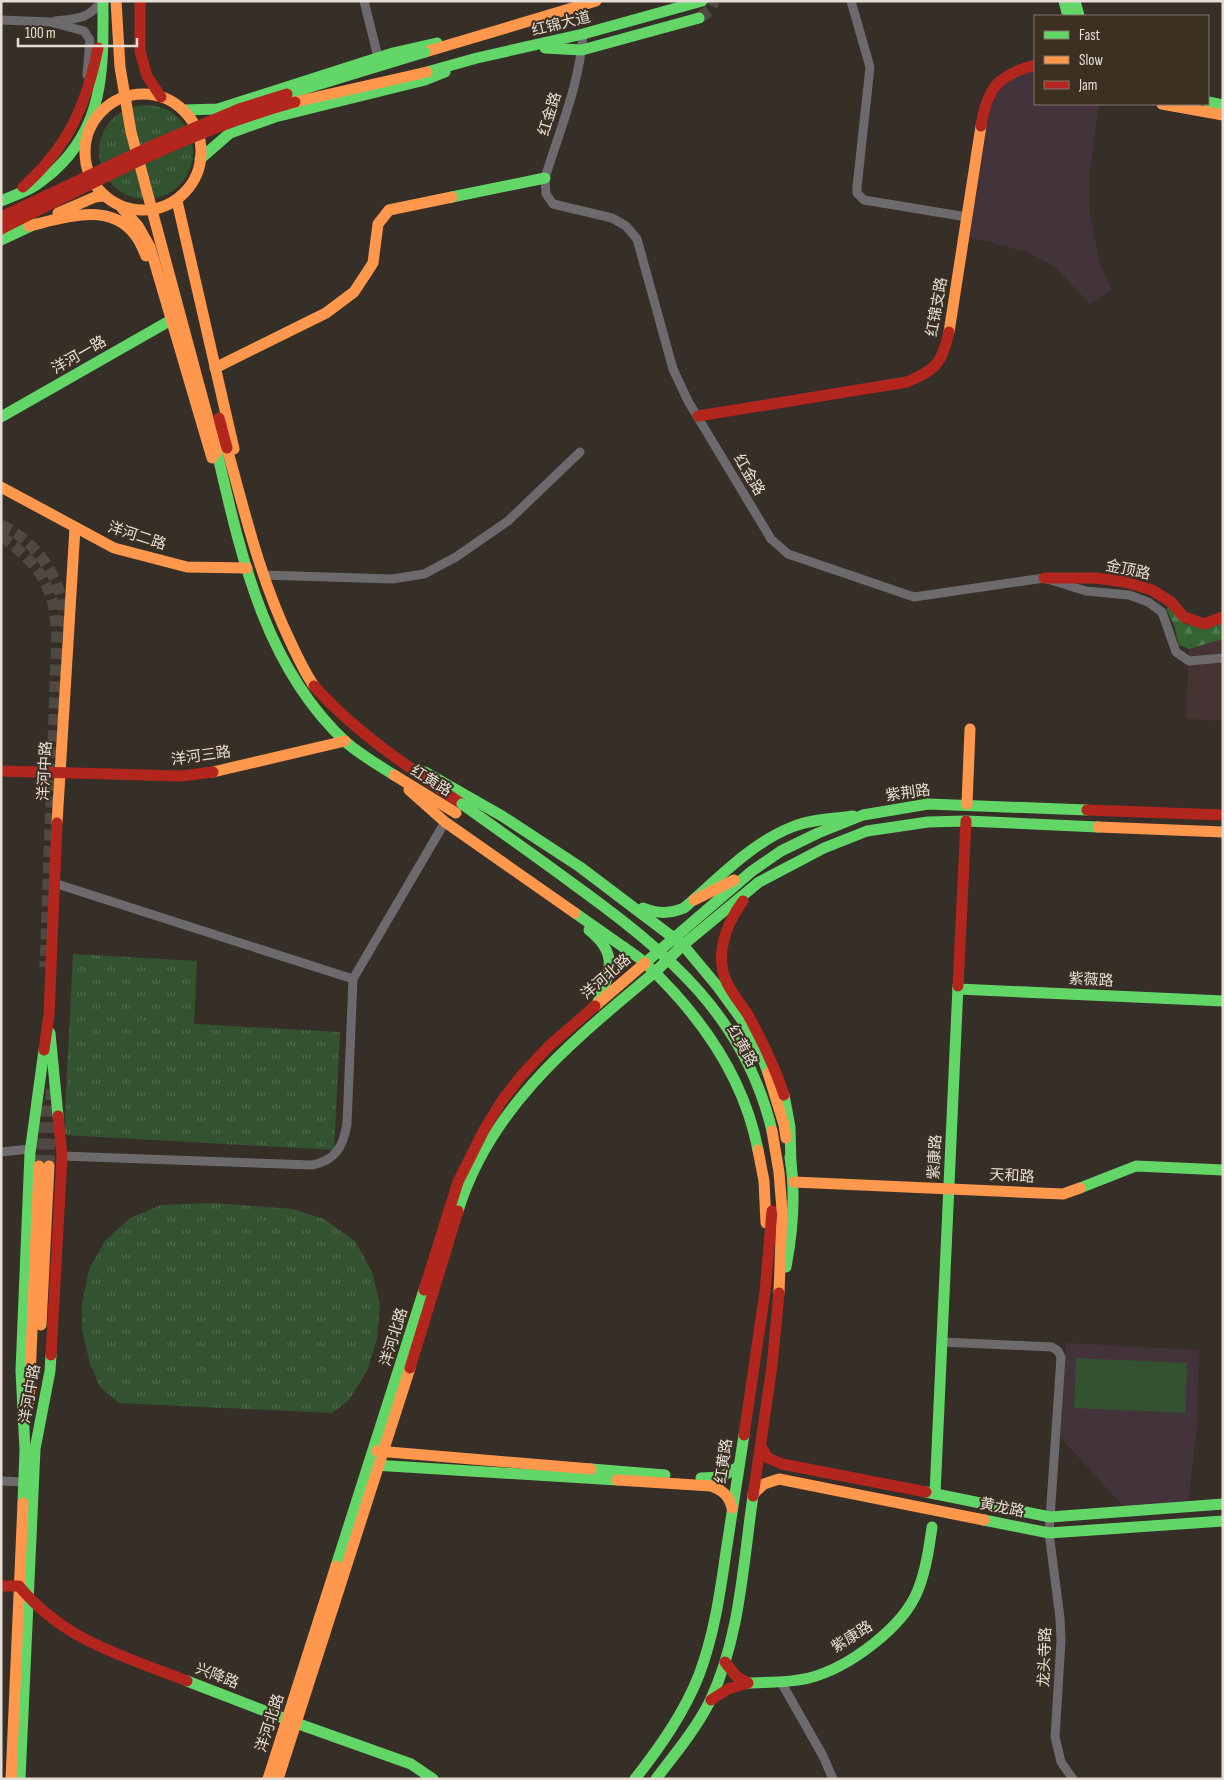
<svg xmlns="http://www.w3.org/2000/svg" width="1224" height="1780" font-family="'Sofia Sans Condensed','Noto Sans SC',sans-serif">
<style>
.education{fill:#43333b}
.medical{fill:#463333}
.grass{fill:url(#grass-tufts)}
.forest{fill:url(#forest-firs)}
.pitch{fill:#335230}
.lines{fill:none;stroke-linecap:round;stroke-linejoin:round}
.secondary-tunnel{stroke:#504942;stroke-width:11;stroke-dasharray:11 5.5;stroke-linecap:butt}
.primary-tunnel{stroke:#504942;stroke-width:12;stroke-dasharray:12 6;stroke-linecap:butt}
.street{stroke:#6c6a6c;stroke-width:9}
.fast{stroke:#63d668;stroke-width:11}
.slow{stroke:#ff974d;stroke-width:11}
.jam{stroke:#b3261e;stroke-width:11}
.fast-bridge{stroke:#63d668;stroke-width:11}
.slow-bridge{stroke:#ff974d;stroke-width:11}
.jam-bridge{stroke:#b3261e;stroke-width:11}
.labels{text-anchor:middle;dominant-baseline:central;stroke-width:4;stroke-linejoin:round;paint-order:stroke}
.street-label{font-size:15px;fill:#e6ded5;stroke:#3c3022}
</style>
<defs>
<pattern id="grass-tufts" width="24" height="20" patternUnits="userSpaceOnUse" patternTransform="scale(1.25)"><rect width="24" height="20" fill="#335230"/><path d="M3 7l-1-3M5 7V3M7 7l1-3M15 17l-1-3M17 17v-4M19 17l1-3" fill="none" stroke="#516a4d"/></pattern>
<pattern id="forest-firs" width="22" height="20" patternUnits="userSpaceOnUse" patternTransform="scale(1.25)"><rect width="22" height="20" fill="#356332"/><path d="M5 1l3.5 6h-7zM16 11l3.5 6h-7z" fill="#52794f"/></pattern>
</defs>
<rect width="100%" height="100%" fill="#362f28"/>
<g class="education">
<path d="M 1035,70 L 1035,104 L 1099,104 L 1089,176 L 1090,215 L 1100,265 L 1112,290 L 1090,304 L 1055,267 L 1027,252 L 969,237 L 989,115 L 994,98 L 1002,83 L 1016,74 Z"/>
<path d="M 1066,1343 L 1199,1350 L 1197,1425 L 1188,1503 L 1124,1507 L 1060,1437 Z"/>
</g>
<path class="medical" d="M 1223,639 L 1223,721 L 1186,719 L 1189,649 Z"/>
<g class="grass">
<circle cx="146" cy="152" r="47"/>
<path d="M 73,954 L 197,961 L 194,1024 L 340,1032 L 334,1150 L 64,1135 Z"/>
<path d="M 212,1203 L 293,1209 L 324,1219 L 355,1241 L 372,1272 L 380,1304 L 377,1339 L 367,1371 L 349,1400 L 332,1413 L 119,1403 L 100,1387 L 90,1364 L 82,1330 L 82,1305 L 89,1269 L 105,1241 L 130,1218 L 161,1205 Z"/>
</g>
<path class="forest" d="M 1170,606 L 1185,624 L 1206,628 L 1223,622 L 1223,639 L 1189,649 L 1179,645 L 1174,625 L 1166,609 Z"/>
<path class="pitch" d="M 1076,1358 L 1187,1363 L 1185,1413 L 1074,1408 Z"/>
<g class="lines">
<g class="secondary-tunnel">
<path d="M 1,525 C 30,538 53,566 61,597 C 64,607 64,617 66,627"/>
<path d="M 1,536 C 25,554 43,570 52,600 C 55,609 55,621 57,631 L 45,967"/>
<path d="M 39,1166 L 41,1103"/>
<path d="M 49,1166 L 51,1088"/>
</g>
<path class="primary-tunnel" d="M 699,18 L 709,11 L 714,1"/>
<g class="street">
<path d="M 364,1 L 378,57"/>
<path d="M 851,1 L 870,67 L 857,187 L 857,193 L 864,200 L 967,217"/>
<path d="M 1,20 L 50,22 L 84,31 L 90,40 L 87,75"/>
<path d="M 55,21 C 73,19 92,19 100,1"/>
<path d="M 583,34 C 580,83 559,132 545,178 L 546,194 L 553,204 L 612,218 L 626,226 L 637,239 L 673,369 L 688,401 L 771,539 L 788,554 L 914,597 L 1044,578 L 1086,591 L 1129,595 L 1148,602 L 1162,612 L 1176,652 L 1189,661 L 1223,658"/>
<path d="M 263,575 L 392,579 L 424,574 L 456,557 L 508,521 L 580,452"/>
<path d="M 54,883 L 353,979"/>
<path d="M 1,1152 L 30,1149"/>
<path d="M 62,1156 L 312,1165 C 336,1160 343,1147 347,1124 L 353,979 L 445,822"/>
<path d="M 942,1342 L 1052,1347 L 1058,1351 L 1061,1357 L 1049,1533 L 1060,1618 L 1061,1641 L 1055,1737 L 1061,1762 L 1073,1779"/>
<path d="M 1,1481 L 24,1482"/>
<path d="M 781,1682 L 823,1756 L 833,1779"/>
</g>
<g class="fast">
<path d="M 1064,1 L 1068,16"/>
<path d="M 1075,1 L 1079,16"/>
<path d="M 545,48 L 582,50 L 699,18"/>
<path d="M 427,72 L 477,58 L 583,34 L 702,1"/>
<path d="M 1208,102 L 1223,105"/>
<path d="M 184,110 L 218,109 L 393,53 L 437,43"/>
<path d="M 200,159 L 230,133 L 275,117 L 425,80 L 445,72"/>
<path d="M 452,197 L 545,178"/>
<path d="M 1,201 C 13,196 25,192 36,185 C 42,181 48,176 54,171 C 106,124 103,65 103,1"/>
<path d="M 1,240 L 35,224"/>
<path d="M 1,417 L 171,320"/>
<path d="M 217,452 C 241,556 265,668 347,743 C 361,755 378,765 394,775"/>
<path d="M 425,772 L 502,816 L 580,867 L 683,945 L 718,987 L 742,1020 L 763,1059 L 768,1073"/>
<path d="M 643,908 C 658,914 669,914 684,908 C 717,880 751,843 792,827 C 811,819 833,819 853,816"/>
<path d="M 575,913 C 591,924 606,935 622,946 C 630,952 639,957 646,964 C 699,1014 744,1077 758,1150"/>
<path d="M 589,930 C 619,954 610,971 598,1002"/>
<path d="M 645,963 L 752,871 L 781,851 L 818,833 L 863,815 L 928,804 L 1087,810"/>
<path d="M 655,972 L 683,945 L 759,882 L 824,848 L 867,831 L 928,822 L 966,821 L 1098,827"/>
<path d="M 958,989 L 1223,1001"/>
<path d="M 50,1033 L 58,1116"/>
<path d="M 784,1095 L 790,1127 L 791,1165"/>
<path d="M 1080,1188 L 1136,1166 L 1223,1170"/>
<path d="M 458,1211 C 490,1106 574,1040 655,972"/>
<path d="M 786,1267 C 793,1230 796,1194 790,1157"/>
<path d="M 374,1465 L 617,1480"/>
<path d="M 591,1469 L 665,1475"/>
<path d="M 701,1478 L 721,1477 L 738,1467"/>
<path d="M 926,1492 L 1050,1517 L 1223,1504"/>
<path d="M 935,1494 L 958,986"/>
<path d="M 23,1503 L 25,1450 L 21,1371 L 30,1153 L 44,1050"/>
<path d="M 984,1520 L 1049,1533 L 1223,1521"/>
<path d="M 336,1566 L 424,1290"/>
<path d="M 187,1681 L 296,1723 L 411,1764 L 433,1779"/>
<path d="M 748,1683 C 768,1682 789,1683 809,1678 C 848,1668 903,1628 918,1590 C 926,1570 929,1548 932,1527"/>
<path d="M 20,1779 L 35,1449 L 50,1371 L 51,1355"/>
<path d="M 635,1779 C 660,1747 684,1713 699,1675 C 714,1635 720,1594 726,1552 C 732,1513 738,1474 744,1435"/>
<path d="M 656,1779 C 675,1754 696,1729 710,1701 C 740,1638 743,1564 753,1496"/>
</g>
<g class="slow">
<path d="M 425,52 L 596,1"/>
<circle cx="143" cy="152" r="58"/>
<path d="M 1162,104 L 1223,115"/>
<path d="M 177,201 L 234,449"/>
<path d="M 122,208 L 138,226 L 150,247 L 212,458"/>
<path d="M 58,213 L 95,197 L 103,196"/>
<path d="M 29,226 C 63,218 110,201 135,235 C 140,241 143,249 146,256"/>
<path d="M 949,332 L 981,126"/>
<path d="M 215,368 L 326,313 L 354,292 L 373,263 L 378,224 L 389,210 L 452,197"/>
<path d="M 227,448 C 245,514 261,581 291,643 C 298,658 305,673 314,686"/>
<path d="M 1,487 L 114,548 L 187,567 L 247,568"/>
<path d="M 213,772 L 345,741"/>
<path d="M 394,775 L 456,813"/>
<path d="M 409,790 L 445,822 L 575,913"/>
<path d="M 967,804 L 970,729"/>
<path d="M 57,823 L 75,528"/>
<path d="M 1098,827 L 1223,832"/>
<path d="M 694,900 L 734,880"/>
<path d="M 595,1006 L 645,963"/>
<path d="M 768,1073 L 784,1125 L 786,1138"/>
<path d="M 758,1150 L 764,1181 L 766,1223"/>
<path d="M 794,1182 L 1063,1194 L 1080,1188"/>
<path d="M 779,1293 L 782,1210"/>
<path d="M 41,1325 L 49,1166"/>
<path d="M 29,1401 L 39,1166"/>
<path d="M 377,1451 L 591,1469"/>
<path d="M 617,1480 L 711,1486 C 723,1490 729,1496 732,1508"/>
<path d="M 753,1494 L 764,1484 L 779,1479 L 984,1520"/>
<path d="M 11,1779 L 23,1503"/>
<path d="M 268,1779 L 336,1566"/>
<path d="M 278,1779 L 410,1368"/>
</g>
<g class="jam">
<path d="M 140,1 L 140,51 L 147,76 L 161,97"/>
<path d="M 981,126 C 987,88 998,75 1035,65"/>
<path d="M 23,187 C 68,147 86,106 98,48"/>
<path d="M 698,416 L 907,382 C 936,370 942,363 949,332"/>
<path d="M 1044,578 L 1096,578 L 1125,582 L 1152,590 L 1171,602 L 1184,617 L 1204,624 L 1223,617"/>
<path d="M 314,686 C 357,734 410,768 462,804"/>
<path d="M 1,771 L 181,776 L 213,772"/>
<path d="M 1087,810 L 1223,815"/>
<path d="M 743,901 C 726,924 714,955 727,983 C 733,995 741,1004 748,1015 C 762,1041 775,1067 784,1095"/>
<path d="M 958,986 L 966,821"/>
<path d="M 44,1050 L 49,1015 L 57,823"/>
<path d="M 424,1290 L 458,1182 L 484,1130 L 501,1102 L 521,1076 L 548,1047 L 595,1006"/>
<path d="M 51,1355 L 62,1156 L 58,1116"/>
<path d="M 410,1368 L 458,1211"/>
<path d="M 744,1435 L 765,1292 L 772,1211"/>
<path d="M 761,1447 L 768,1458 L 782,1464 L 926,1492"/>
<path d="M 753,1496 L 772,1366 L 779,1293"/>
<path d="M 1,1586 L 19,1586 C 64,1641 124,1656 187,1681"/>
<path d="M 711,1700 L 728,1689 L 748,1683 L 736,1676 L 725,1662"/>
</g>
<g class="fast-bridge">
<path d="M 287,94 L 425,52"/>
<path d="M 462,804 C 500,831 538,858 576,886 C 667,952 745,1016 772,1131"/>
</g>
<g class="slow-bridge">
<path d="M 116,1 L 120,67 L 131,132 L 217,452"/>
<path d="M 295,102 L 427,72"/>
<path d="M 772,1131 L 779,1172 L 782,1210"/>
</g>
<g class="jam-bridge">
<path d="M 1,217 L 158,143 L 239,109 L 287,94"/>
<path d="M 1,229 C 97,181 191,130 295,102"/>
<path d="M 219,418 L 227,448"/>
</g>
</g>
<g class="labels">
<g class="street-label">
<text transform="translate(561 24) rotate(-14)">红锦大道</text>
<text transform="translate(550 114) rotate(-73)">红金路</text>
<text transform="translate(937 307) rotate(-80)">红锦支路</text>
<text transform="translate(79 355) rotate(-30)">洋河一路</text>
<text transform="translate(749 475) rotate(59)">红金路</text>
<text transform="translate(137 536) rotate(18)">洋河二路</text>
<text transform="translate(1128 570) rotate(12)">金顶路</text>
<text transform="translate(201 756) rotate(-8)">洋河三路</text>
<text transform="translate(45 771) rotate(-87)">洋河中路</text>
<text transform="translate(431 781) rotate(31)">红黄路</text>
<text transform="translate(908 793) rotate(-8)">紫荆路</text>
<text transform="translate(606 977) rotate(-41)">洋河北路</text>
<text transform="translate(1091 980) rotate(3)">紫薇路</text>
<text transform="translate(742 1046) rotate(60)">红黄路</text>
<text transform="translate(935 1157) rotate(-87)">紫康路</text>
<text transform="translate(1012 1176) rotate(3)">天和路</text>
<text transform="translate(394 1337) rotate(-73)">洋河北路</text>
<text transform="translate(30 1394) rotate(-80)">洋河中路</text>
<text transform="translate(724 1461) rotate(-82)">红黄路</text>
<text transform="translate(1002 1508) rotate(11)">黄龙路</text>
<text transform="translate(852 1637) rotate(-32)">紫康路</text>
<text transform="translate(1045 1657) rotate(-88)">龙头寺路</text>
<text transform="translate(217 1676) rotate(21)">兴降路</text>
<text transform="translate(270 1723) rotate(-72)">洋河北路</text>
</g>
</g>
<rect width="1224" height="1780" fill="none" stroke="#e6ded5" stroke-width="5"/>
<rect x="1034" y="15" width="175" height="90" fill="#3c3022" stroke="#80766a"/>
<rect x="1044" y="31" width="25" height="8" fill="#63d668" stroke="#80766a"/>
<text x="1079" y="40" font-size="15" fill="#e6ded5">Fast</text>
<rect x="1044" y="56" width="25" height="8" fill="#ff974d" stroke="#80766a"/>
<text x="1079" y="65" font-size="15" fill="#e6ded5">Slow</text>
<rect x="1044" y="81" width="25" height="8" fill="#b3261e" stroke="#80766a"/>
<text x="1079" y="90" font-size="15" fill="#e6ded5">Jam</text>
<path d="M18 38v8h119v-8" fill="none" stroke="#e6ded5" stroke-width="2.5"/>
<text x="25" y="38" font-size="15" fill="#e6ded5" stroke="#3c3022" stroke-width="4" paint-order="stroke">100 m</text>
</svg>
